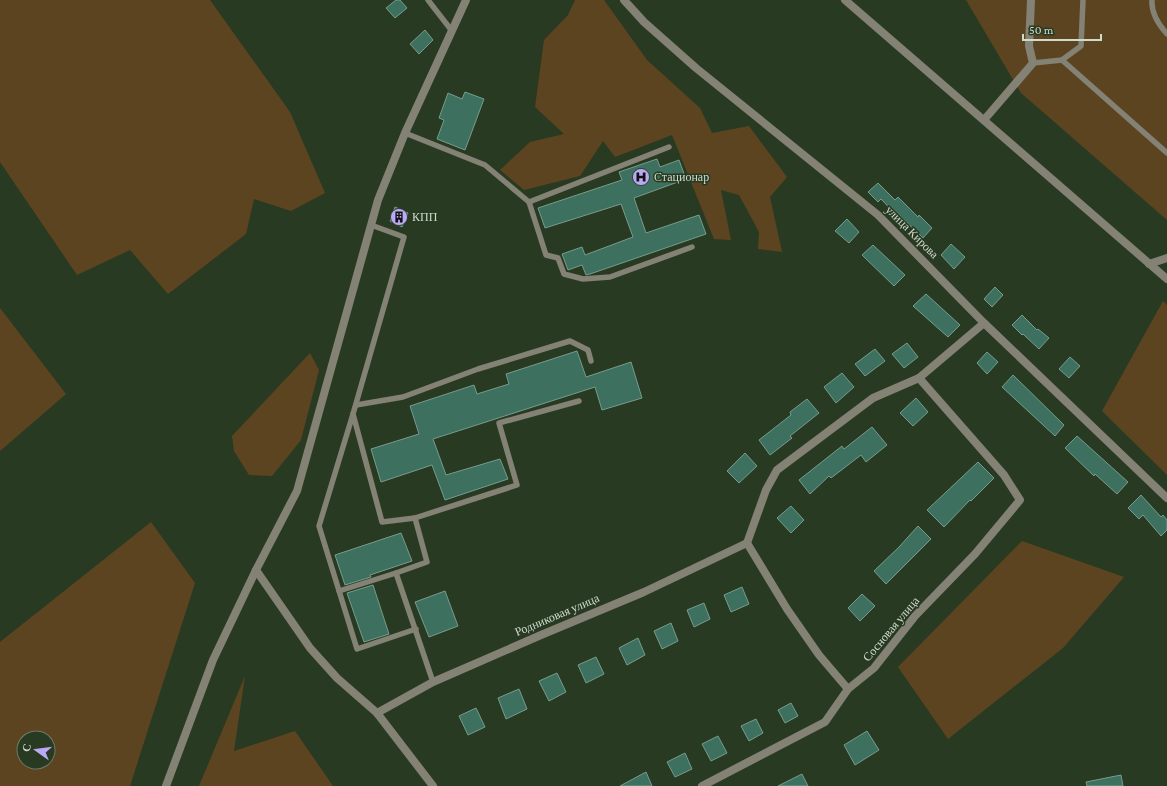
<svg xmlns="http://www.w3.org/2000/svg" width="1167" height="786" font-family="'Crimson Pro',serif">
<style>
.green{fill:#5d4421;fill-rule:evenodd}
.building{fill:#3d705e;stroke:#779c8d}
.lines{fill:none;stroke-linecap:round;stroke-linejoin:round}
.lane{stroke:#838274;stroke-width:5.5}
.street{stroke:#838274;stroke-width:8}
.labels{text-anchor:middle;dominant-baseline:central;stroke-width:3;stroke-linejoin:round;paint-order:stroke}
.poi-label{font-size:12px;fill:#d0dbcd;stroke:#293a22;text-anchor:start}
.street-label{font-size:12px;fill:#d0dbcd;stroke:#293a22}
</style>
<rect width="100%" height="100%" fill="#293a22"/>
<g class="green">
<path d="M 0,0 L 210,0 L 290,112 L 325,193 L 291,211 L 254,199 L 246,234 L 168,294 L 130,250 L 77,275 L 0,162 Z"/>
<path d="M 575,0 L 604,0 L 647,60 L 700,108 L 712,133 L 749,126 L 787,177 L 770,197 L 782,252 L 758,249 L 759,232 L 739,195 L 721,190 L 731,240 L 714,239 L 672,135 L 615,157 L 603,141 L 580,176 L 524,190 L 500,170 L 530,142 L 564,134 L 535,107 L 544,40 L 568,15 Z"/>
<path d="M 966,0 L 1167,0 L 1167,220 L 1021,93 Z"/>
<path d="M 1163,301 L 1167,305 L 1167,475 L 1102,411 Z"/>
<path d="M 0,308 L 66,394 L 0,451 Z"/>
<path d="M 310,353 L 319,370 L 301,440 L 272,476 L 249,475 L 234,451 L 232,436 Z"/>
<path d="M 151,522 L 195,583 L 130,786 L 0,786 L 0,642 ZM 24,738 L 48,738 L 48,762 L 24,762 Z"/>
<path d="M 1022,541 L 1124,577 L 1063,648 L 948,739 L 898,667 Z"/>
<path d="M 245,676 L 234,751 L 295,731 L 333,786 L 199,786 Z"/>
</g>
<g class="building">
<path d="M 396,0 L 400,0 L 407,8 L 395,18 L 386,8 Z"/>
<path d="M 425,30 L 433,40 L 419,54 L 410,44 Z"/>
<path d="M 465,92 L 484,99 L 465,150 L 437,139 L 444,120 L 439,118 L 448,93 L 462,99 Z"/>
<path d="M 657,159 L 660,167 L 679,160 L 686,179 L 634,198 L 646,233 L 699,215 L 706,234 L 590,274 L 586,275 L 582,265 L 568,270 L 562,254 L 582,247 L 585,255 L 633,237 L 621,204 L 545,228 L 538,208 L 622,180 L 619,172 Z"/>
<path d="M 878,183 L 895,200 L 898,197 L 918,217 L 919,215 L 932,228 L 923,238 L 902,218 L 901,220 L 881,199 L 878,202 L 868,192 Z"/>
<path d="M 395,207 L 408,213 L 402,227 L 390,221 Z"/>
<path d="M 847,219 L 859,232 L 849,243 L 835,231 Z"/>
<path d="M 951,244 L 965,257 L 954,269 L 941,255 Z"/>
<path d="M 873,245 L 905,275 L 894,286 L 862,255 Z"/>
<path d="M 995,287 L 1003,295 L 992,307 L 984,299 Z"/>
<path d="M 926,294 L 960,325 L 948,337 L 913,306 Z"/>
<path d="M 1022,315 L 1037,330 L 1038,329 L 1049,338 L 1039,349 L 1023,334 L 1022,335 L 1012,325 Z"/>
<path d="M 907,343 L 918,357 L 904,368 L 892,354 Z"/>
<path d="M 875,349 L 885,361 L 865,376 L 855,364 Z"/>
<path d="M 577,351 L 586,377 L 631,362 L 642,398 L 602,410 L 595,387 L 433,439 L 446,475 L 500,459 L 508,479 L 445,500 L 432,465 L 381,482 L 371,449 L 419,434 L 410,406 L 474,385 L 477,394 L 509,384 L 506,374 Z"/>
<path d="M 987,352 L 998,362 L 987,374 L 977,363 Z"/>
<path d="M 1070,357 L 1080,366 L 1069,378 L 1059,369 Z"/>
<path d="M 842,373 L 854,387 L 836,403 L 824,387 Z"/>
<path d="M 1013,375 L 1064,425 L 1055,436 L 1002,387 Z"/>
<path d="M 916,398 L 928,412 L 913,426 L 900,413 Z"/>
<path d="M 807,399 L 819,413 L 790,436 L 792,438 L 770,455 L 759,440 L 791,415 L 790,412 Z"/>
<path d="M 872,427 L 887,445 L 866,462 L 861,455 L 831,478 L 829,476 L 810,494 L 799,480 L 842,446 L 844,449 Z"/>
<path d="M 1077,436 L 1128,482 L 1117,494 L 1095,474 L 1094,476 L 1065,448 Z"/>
<path d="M 745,453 L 757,466 L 739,483 L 727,471 Z"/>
<path d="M 978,462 L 994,478 L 971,501 L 970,500 L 944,527 L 927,510 Z"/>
<path d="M 1141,495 L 1161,517 L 1163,515 L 1167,520 L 1167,530 L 1161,536 L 1143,515 L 1139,519 L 1128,508 Z"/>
<path d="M 791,506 L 804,520 L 791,533 L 777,518 Z"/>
<path d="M 918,526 L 931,539 L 886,584 L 874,571 L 899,547 Z"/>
<path d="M 401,533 L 412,561 L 370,575 L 371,577 L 345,585 L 335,555 Z"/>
<path d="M 373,585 L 389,634 L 364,642 L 347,593 Z"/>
<path d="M 742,587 L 749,604 L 731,612 L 724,595 Z"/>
<path d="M 445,591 L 458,626 L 429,637 L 415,602 Z"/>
<path d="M 862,594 L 875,606 L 860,621 L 848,608 Z"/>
<path d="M 704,603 L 710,619 L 694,627 L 687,610 Z"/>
<path d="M 671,623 L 678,641 L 662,649 L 654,631 Z"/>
<path d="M 638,638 L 645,655 L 627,665 L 619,648 Z"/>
<path d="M 596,657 L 604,674 L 586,683 L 578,665 Z"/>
<path d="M 557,673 L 566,692 L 549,701 L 539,681 Z"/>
<path d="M 519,689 L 527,709 L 506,719 L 498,698 Z"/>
<path d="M 791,703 L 798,716 L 785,723 L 778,710 Z"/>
<path d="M 476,708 L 485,727 L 468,735 L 459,716 Z"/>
<path d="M 756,719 L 763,733 L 749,741 L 741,726 Z"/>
<path d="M 867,731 L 879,750 L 855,765 L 844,745 Z"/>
<path d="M 718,736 L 727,753 L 711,761 L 702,744 Z"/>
<path d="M 685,753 L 692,769 L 675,777 L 667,762 Z"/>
<path d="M 646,772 L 652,786 L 620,786 Z"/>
<path d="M 802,774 L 808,786 L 778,786 Z"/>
<path d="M 1121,775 L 1123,786 L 1087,786 L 1086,782 Z"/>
</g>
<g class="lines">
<g class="lane">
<path d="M 428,0 L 452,31"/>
<path d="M 1152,0 C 1151,13 1158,24 1167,34"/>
<path d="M 1062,60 L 1167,153"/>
<path d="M 1033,63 L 1062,60 L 1081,46 L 1083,0"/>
<path d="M 405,133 L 485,165 L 529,202 L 669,147"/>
<path d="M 529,202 L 546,255 L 558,258 L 564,274 L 583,279 L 610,277 L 692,247"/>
<path d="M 371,225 L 404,237 L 353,414 L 319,526 L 357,649 L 416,629"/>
<path d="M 356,405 L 403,397 L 478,369 L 570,341 L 588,350 L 591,361"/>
<path d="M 353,414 L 382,522 L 415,518 L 517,485 L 499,423 L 579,401"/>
<path d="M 415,518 L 427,562 L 396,573 L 433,682"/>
<path d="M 339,591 L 396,573"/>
</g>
<g class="street">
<path d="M 624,0 L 644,22 L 696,68 L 878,215 L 984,323 L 1167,498"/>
<path d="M 845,0 L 1167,279"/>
<path d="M 984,120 L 1033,63 L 1029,46 L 1031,0"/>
<path d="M 1149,264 L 1167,258"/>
<path d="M 747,543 L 766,490 L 777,470 L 873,398 L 919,378 L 984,323"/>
<path d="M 747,543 L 787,609 L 819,655 L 848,689"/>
<path d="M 256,570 L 310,648 L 337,678 L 377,713 L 433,786"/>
<path d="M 377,713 L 433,682 L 541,635 L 644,592 L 747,543"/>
<path d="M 166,786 L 213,660 L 256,570 L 297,491 L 378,200 L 405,133 L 466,0"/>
<path d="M 702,786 L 825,722 L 848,689 L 874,668 L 915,616 L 975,554 L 1020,500 L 1004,475 L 919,378"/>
</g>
</g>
<defs>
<g id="hospital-disc" transform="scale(0.9)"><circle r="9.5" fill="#baaaf6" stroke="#293a22"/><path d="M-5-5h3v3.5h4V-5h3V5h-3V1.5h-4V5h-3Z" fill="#111"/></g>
<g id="building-disc" transform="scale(0.9)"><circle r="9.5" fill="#baaaf6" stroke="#293a22"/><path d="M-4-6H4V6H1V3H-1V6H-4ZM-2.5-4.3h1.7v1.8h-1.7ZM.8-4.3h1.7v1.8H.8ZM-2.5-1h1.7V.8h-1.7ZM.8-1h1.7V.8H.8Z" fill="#111"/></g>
</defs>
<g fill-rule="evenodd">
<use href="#hospital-disc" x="641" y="177"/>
<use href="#building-disc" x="399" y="217"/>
</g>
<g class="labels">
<g class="poi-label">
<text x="654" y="177">Стационар</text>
<text x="412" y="217">КПП</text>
</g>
<g class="street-label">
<text transform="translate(912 232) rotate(45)">улица Кирова</text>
<text transform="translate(557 615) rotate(-23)">Родниковая улица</text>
<text transform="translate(891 629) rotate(-50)">Сосновая улица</text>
</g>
</g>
<g transform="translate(36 750) rotate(284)"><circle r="19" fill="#293a22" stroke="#6c7a66"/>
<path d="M0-3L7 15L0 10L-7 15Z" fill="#baaaf6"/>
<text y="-6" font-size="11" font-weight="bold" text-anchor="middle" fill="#d0dbcd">С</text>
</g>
<path d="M1023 34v6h78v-6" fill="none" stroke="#d0dbcd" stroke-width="2"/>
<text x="1029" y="34" font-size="12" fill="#d0dbcd" stroke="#293a22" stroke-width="3" paint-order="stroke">50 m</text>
</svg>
